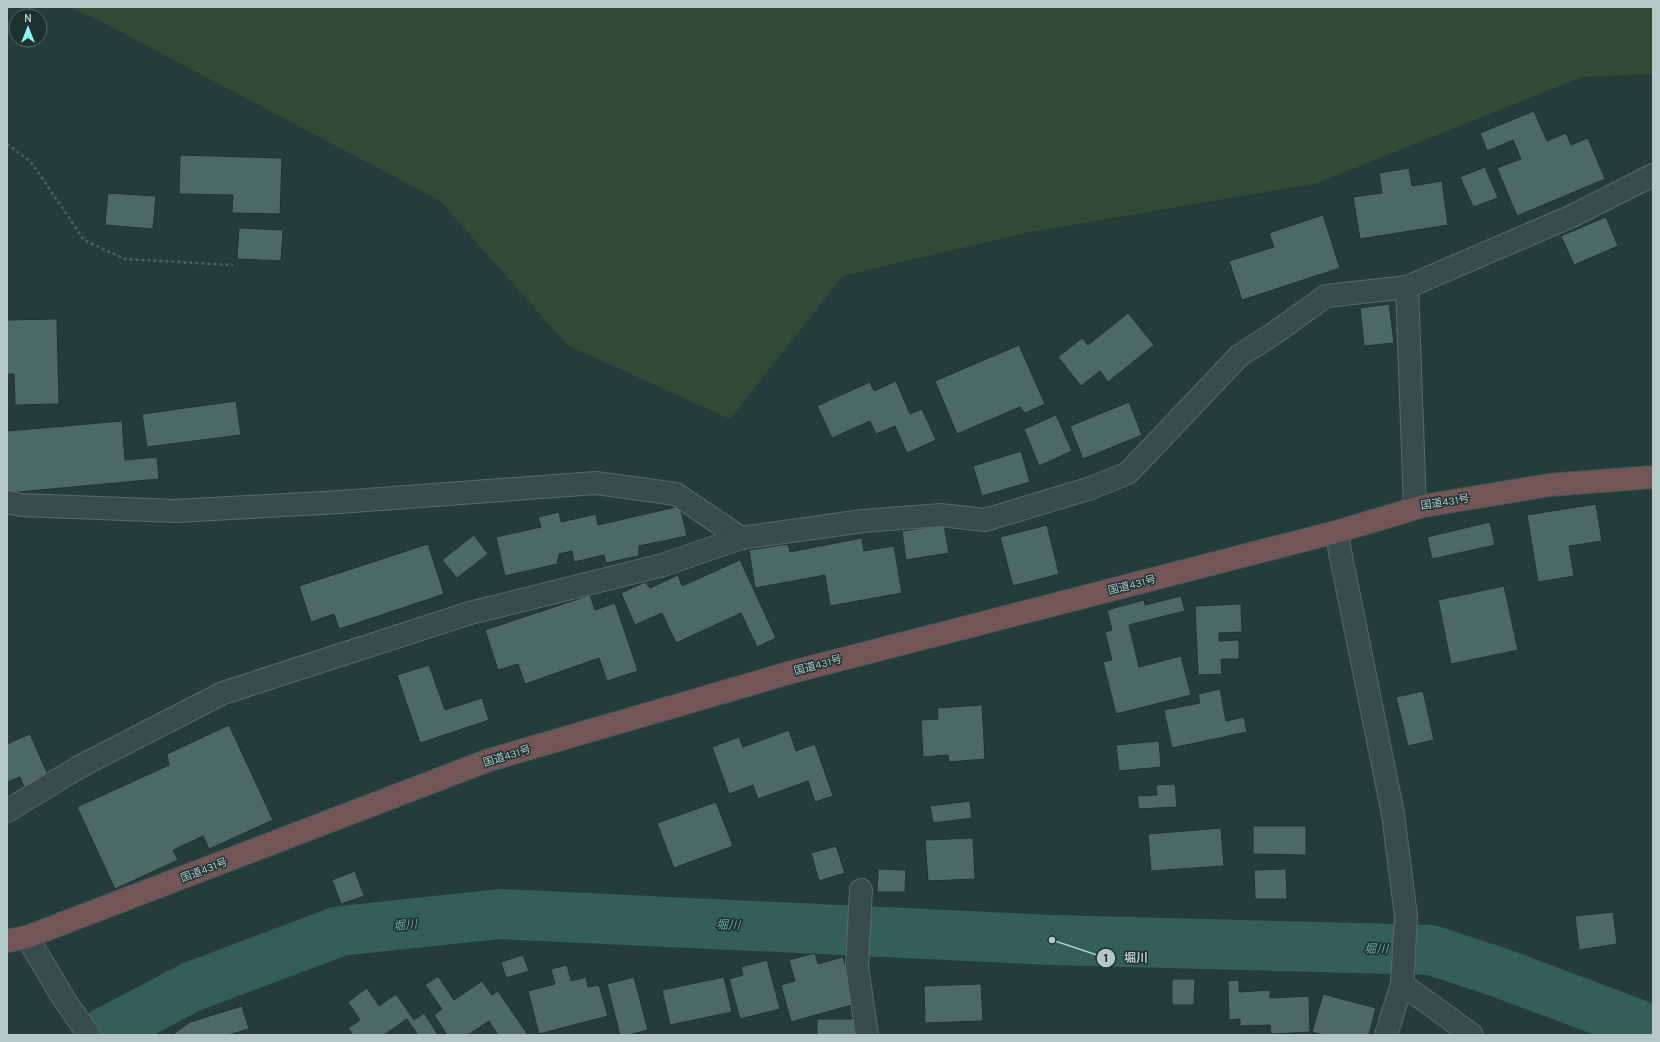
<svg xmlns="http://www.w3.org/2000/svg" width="1660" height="1042" font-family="Karla,'Noto Sans JP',sans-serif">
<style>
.green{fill:#314937}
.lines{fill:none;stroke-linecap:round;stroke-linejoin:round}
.river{stroke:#335e59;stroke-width:50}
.building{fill:#4d6966;stroke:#1f3432}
.minor-casing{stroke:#566b69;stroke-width:24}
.highway-casing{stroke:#435856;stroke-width:24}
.path{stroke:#4d6457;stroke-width:2.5;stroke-dasharray:3 3;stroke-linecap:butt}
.minor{stroke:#384d4b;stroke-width:22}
.highway{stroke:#735558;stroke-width:22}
.labels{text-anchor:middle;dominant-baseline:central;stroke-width:3;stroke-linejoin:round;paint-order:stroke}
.street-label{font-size:11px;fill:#b4c9c7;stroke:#1d3230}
.water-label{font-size:12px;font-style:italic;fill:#6da7a0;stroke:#1d3230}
.leader{fill:none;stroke:#b4c9c7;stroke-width:1.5}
.callout-dot{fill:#b4c9c7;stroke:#1d3230;stroke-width:1.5}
.mark-label{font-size:12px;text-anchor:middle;font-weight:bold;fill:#111}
.callout-label{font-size:12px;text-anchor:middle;font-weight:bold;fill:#b4c9c7;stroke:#1d3230;stroke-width:3;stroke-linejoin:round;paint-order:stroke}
</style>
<rect width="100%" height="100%" fill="#243d3a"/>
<path class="green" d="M 69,7 L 1653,7 L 1653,74 L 1582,77 L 1318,183 L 1025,233 L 843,276 L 730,419 L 567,345 L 440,201 L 98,20 Z"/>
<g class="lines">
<path class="river" d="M 100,1035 L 191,987 L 340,931 L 500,914 L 1052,940 L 1431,950 L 1498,972 L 1653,1030"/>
</g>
<g class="building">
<path d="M 1534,111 L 1547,141 L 1566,133 L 1571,145 L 1588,138 L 1605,179 L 1517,216 L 1497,168 L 1521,159 L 1513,140 L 1487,151 L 1480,133 Z"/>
<path d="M 180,155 L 282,158 L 280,214 L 232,213 L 233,195 L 179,194 Z"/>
<path d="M 1485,167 L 1498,198 L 1473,207 L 1460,177 Z"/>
<path d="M 1409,168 L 1412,186 L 1442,181 L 1448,225 L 1360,239 L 1353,197 L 1382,193 L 1379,173 Z"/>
<path d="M 108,193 L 156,196 L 153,229 L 105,225 Z"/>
<path d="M 1323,215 L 1340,268 L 1242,300 L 1229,261 L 1274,247 L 1269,233 Z"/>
<path d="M 1606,217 L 1618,246 L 1574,265 L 1561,236 Z"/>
<path d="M 239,228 L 283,230 L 281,261 L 237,259 Z"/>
<path d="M 1389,304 L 1394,343 L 1364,346 L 1360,308 Z"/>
<path d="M 7,309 L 8,320 L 57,319 L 59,404 L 15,405 L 14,374 L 7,374 Z"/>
<path d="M 1128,313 L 1154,345 L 1108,382 L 1100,371 L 1081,386 L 1058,357 L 1082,338 L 1088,345 Z"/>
<path d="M 1019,345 L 1045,404 L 1025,413 L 1020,407 L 957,434 L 935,381 Z"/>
<path d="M 896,381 L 910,414 L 922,409 L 936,440 L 907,453 L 895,426 L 876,434 L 870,421 L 832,438 L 817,406 L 870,382 L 874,391 Z"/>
<path d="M 236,401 L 241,435 L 147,447 L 142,414 Z"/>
<path d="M 1129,402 L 1142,435 L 1083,459 L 1070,426 Z"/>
<path d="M 1056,415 L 1072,451 L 1039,466 L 1024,429 Z"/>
<path d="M 122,421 L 125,460 L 157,457 L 159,479 L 7,493 L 7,431 Z"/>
<path d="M 1021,451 L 1030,482 L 982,496 L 973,466 Z"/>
<path d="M 1596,504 L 1602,541 L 1569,546 L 1574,576 L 1538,582 L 1527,515 Z"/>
<path d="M 680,506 L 687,536 L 639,546 L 639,556 L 606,563 L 604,555 L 574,562 L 572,551 L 559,554 L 557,564 L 505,576 L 496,537 L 541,527 L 538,517 L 559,512 L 561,522 L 596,514 L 598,525 Z"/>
<path d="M 1490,522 L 1495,545 L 1432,559 L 1427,537 Z"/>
<path d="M 944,525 L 949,553 L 906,560 L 902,531 Z"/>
<path d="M 1047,525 L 1059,574 L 1013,586 L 1000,537 Z"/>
<path d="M 474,535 L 488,554 L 457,578 L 442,560 Z"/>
<path d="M 862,538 L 864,551 L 894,546 L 902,593 L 830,606 L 825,575 L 755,588 L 749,550 L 788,544 L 790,552 Z"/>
<path d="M 428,544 L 444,594 L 339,629 L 334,614 L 311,622 L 299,586 Z"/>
<path d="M 740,560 L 776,638 L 757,647 L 741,613 L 676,643 L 662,613 L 635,625 L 621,593 L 645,582 L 650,588 L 678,575 L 682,586 Z"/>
<path d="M 1504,586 L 1518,650 L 1451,664 L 1438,600 Z"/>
<path d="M 590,595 L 595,610 L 615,603 L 638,671 L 607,681 L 599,658 L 525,684 L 518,664 L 498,670 L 485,630 Z"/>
<path d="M 1181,596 L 1185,611 L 1129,625 L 1139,667 L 1181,656 L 1191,695 L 1116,714 L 1103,662 L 1112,660 L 1105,632 L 1112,630 L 1107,610 L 1144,600 L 1145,605 Z"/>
<path d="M 1241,604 L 1242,632 L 1219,633 L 1219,641 L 1239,640 L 1239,659 L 1221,659 L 1222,674 L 1198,675 L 1195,606 Z"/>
<path d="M 429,665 L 445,710 L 482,698 L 489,720 L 420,743 L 397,675 Z"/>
<path d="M 1220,689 L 1226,721 L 1244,717 L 1247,732 L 1172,748 L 1164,710 L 1200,703 L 1198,694 Z"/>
<path d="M 1423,691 L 1434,740 L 1408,746 L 1396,697 Z"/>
<path d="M 982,705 L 985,759 L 949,762 L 948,755 L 923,757 L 921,720 L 938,719 L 937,708 Z"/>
<path d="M 229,725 L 273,820 L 209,849 L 203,836 L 173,850 L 178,860 L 115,889 L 77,807 L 169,765 L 167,754 Z"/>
<path d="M 789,730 L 796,751 L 815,744 L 833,796 L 815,802 L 808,781 L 758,799 L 753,785 L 729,794 L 712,747 L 739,737 L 743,747 Z"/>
<path d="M 30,734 L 49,777 L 24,787 L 20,777 L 7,782 L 7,744 Z"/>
<path d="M 1159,741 L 1161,767 L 1119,771 L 1116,745 Z"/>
<path d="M 1175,784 L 1177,807 L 1139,809 L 1137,796 L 1157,795 L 1156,785 Z"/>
<path d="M 970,801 L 972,818 L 933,823 L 930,806 Z"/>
<path d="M 716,802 L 733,846 L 674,868 L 657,823 Z"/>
<path d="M 1253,826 L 1306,826 L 1306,855 L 1253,854 Z"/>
<path d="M 1221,828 L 1224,866 L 1151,871 L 1148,834 Z"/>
<path d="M 973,838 L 975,879 L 928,881 L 925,840 Z"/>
<path d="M 836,846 L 845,873 L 819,881 L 811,853 Z"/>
<path d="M 878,869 L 906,870 L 905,892 L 877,892 Z"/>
<path d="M 1286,869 L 1287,899 L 1255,899 L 1254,870 Z"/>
<path d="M 355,871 L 364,896 L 341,904 L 332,880 Z"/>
<path d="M 1613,912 L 1617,944 L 1579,950 L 1575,916 Z"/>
<path d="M 815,953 L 818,964 L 843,957 L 855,1004 L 791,1022 L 781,985 L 795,981 L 789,960 Z"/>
<path d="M 523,955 L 529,971 L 506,978 L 501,962 Z"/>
<path d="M 767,960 L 780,1009 L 740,1019 L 729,979 L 743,975 L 741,967 Z"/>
<path d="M 567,965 L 571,981 L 586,977 L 588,987 L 599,985 L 608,1016 L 539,1034 L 528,991 L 555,984 L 551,969 Z"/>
<path d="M 438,976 L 454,1000 L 482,981 L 492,995 L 498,991 L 528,1035 L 498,1035 L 489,1021 L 468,1035 L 447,1035 L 434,1015 L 442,1009 L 425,985 Z"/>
<path d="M 634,977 L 648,1030 L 628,1035 L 620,1035 L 607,984 Z"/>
<path d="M 724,977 L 732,1012 L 670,1025 L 662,990 Z"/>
<path d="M 1172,979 L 1195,979 L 1194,1005 L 1172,1005 Z"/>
<path d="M 1239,980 L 1239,992 L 1270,990 L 1270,998 L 1309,996 L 1310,1032 L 1271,1034 L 1270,1025 L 1240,1026 L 1240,1019 L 1229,1020 L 1228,981 Z"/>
<path d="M 981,984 L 983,1021 L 925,1023 L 924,986 Z"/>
<path d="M 367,988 L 379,1006 L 396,994 L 414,1020 L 424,1013 L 438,1035 L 418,1035 L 407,1019 L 384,1035 L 353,1035 L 348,1028 L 360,1020 L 348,1002 Z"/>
<path d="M 1323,994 L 1376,1008 L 1369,1035 L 1324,1035 L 1312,1032 Z"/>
<path d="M 242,1006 L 249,1029 L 228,1035 L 172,1035 L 190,1022 Z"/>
<rect x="817" y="1019" width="41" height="16"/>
</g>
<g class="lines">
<g class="minor-casing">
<g id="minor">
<path d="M 1407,287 L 1415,507"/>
<path d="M 7,502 L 21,505 L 176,511 L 340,502 L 596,483 L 676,494 L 741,538"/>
<path d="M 1336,532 L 1393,814 L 1406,917 L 1402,984 L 1386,1035"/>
<path d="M 7,811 L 79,767 L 223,693 L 470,613 L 663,565 L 741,538 L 863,521 L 941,515 L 985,520 L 1091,488 L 1128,473 L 1239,356 L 1276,332 L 1326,296 L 1407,287 L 1572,216 L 1653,175"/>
<path d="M 861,890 L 857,966 L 867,1035"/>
<path d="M 27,937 L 64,999 L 89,1035"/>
<path d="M 1402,984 L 1472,1035"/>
</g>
</g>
<g class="highway-casing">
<path id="highway" d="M 7,941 L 27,937 L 489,760 L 792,672 L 1336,532 L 1423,506 L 1549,485 L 1653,477"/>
</g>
<path class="path" d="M 7,144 L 31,162 L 84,240 L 125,259 L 233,265"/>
<use href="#minor" class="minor"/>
<use href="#highway" class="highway"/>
</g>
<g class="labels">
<g class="street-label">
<text transform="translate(1445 502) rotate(-9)">国道431号</text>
<text transform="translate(1132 585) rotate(-14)">国道431号</text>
<text transform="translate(818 665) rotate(-15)">国道431号</text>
<text transform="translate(507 756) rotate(-17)">国道431号</text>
<text transform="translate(204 870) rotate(-21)">国道431号</text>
</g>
<g class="water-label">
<text transform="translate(405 925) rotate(-6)">堀川</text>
<text transform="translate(728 925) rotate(3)">堀川</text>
<text transform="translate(1376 949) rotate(1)">堀川</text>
</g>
</g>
<path class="leader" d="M1052 940L1106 958"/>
<g class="callout-dot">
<circle cx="1052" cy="940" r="4"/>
<circle cx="1106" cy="958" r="10"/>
</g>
<g class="mark-label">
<text x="1106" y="962">1</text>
</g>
<g class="callout-label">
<text x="1136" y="962">堀川</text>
</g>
<rect width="1660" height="1042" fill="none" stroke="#b4c9c7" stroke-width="16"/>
<g transform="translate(28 28)"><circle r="19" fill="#1d3230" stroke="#596e6c"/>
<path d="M0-3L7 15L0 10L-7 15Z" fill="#8bf7ef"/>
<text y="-6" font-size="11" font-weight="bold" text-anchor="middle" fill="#b4c9c7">N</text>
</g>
</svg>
